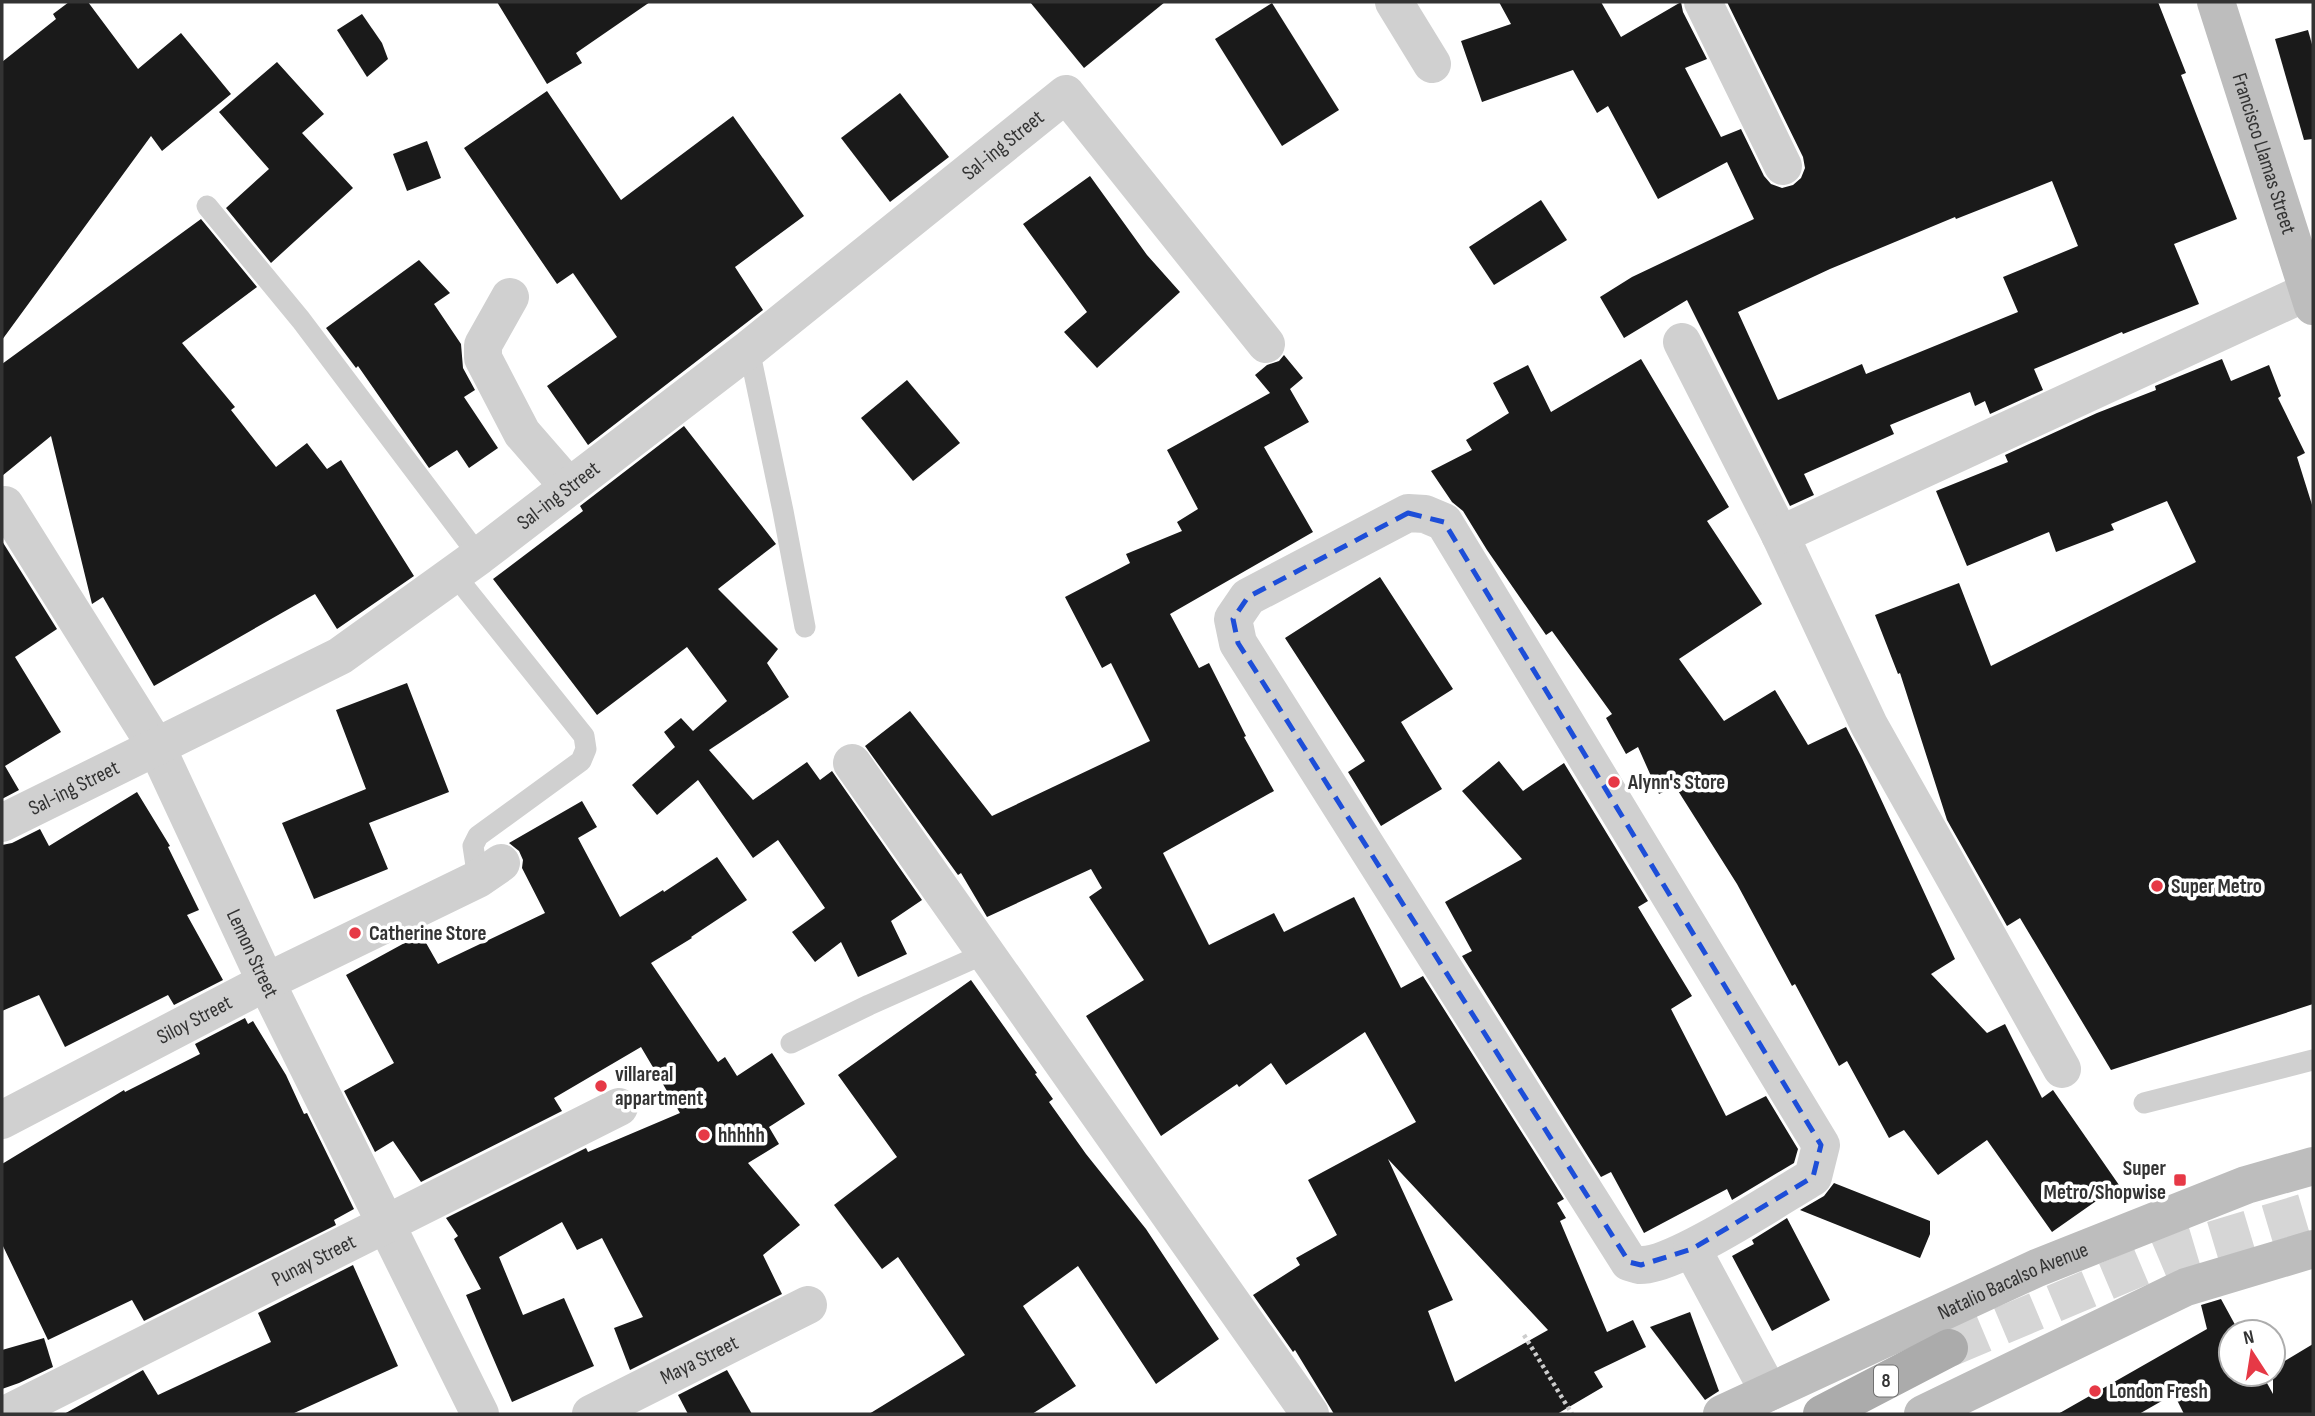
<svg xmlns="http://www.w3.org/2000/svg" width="2315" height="1416" font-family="'Sofia Sans Condensed',sans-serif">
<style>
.building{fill:#1a1a1a;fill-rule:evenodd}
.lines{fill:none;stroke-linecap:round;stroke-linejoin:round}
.primary-tunnel{stroke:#d6d6d6;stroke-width:38;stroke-dasharray:38 19;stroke-linecap:butt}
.path{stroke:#cdcdcd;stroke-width:4.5;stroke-dasharray:3.5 3.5;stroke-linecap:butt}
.lane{stroke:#d0d0d0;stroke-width:21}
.street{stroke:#d0d0d0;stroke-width:38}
.secondary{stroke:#bdbdbd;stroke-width:38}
.primary{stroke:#ababab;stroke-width:38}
.marked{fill:none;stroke:#1d4ed8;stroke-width:5;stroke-dasharray:14 9;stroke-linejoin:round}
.poi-dot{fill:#e63946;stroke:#fff;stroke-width:2.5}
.labels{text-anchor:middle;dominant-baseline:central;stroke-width:7;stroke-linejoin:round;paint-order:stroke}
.shield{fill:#fff;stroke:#707070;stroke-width:2}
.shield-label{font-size:19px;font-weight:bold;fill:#333}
.street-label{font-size:21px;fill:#333;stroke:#fff}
.poi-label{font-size:21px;font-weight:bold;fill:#333;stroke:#fff;text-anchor:start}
</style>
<rect width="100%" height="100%" fill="#fff"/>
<g class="building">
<path d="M 69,2 L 88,2 L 138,69 L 181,33 L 231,94 L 162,151 L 151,136 L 2,340 L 2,62 L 56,19 L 53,14 Z"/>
<path d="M 497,2 L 650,2 L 576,53 L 582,63 L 547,84 Z"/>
<path d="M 1030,2 L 1165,2 L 1084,68 Z"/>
<path d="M 1499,2 L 1601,2 L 1621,37 L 1681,2 L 1683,12 L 1707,59 L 1685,68 L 1721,137 L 1741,129 L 1764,176 L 1771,184 L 1782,188 L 1793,185 L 1801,178 L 1805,168 L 1803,157 L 1727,2 L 2158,2 L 2186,73 L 2181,75 L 2237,219 L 2174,244 L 2199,304 L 2123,334 L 2122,332 L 2034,369 L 2043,390 L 1990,414 L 1985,401 L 1975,406 L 1970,392 L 1890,425 L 1894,434 L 1804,474 L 1814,495 L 1790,506 L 1687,300 L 1624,338 L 1600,297 L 1632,277 L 1754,219 L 1727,162 L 1658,199 L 1608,106 L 1597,113 L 1573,70 L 1482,102 L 1461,41 L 1511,24 ZM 2052,181 L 2078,246 L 2003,277 L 2018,312 L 1866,374 L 1862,364 L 1778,400 L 1738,312 L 1830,269 L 1955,217 L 1956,219 Z"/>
<path d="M 1272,3 L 1339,110 L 1282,146 L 1215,39 Z"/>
<path d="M 362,14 L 382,43 L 388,59 L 367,77 L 337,30 Z"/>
<path d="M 2308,30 L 2313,48 L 2313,139 L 2304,140 L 2275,39 Z"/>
<path d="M 277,62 L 324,114 L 302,133 L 353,188 L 271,263 L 226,208 L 269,169 L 219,112 Z"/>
<path d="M 547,91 L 621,200 L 733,116 L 804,216 L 735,267 L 763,310 L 588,445 L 547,386 L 617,337 L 573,273 L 557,284 L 464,148 Z"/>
<path d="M 900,93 L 949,157 L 890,202 L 841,138 Z"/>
<path d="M 427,141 L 441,178 L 407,191 L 393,154 Z"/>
<path d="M 1090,176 L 1147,255 L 1180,292 L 1097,368 L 1064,332 L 1087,312 L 1023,224 Z"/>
<path d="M 1541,200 L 1567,240 L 1494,285 L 1469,247 Z"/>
<path d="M 201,219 L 257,287 L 182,343 L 235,407 L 231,410 L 276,467 L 307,443 L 327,469 L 341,460 L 414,576 L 337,629 L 315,594 L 154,686 L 103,597 L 92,604 L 51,436 L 2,476 L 2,364 Z"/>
<path d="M 419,260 L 450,293 L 434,304 L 461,344 L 463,368 L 475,390 L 464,397 L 498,448 L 469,468 L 457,450 L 429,468 L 358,366 L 356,368 L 326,328 Z"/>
<path d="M 1284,355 L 1303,378 L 1290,389 L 1309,422 L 1264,447 L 1313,532 L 1170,614 L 1199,668 L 1209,663 L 1246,736 L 1244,737 L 1274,791 L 1163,853 L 1209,945 L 1274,913 L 1284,932 L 1354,897 L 1401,988 L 1423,976 L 1564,1199 L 1557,1203 L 1566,1218 L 1560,1221 L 1607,1332 L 1633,1320 L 1646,1347 L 1594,1372 L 1603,1387 L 1557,1414 L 1334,1414 L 1295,1350 L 1293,1352 L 1253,1295 L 1300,1265 L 1296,1258 L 1337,1235 L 1308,1180 L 1416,1122 L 1365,1032 L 1286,1085 L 1271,1063 L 1239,1087 L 1237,1084 L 1161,1136 L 1086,1016 L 1144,980 L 1089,897 L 1102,888 L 1091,869 L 987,917 L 961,873 L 958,875 L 865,746 L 910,711 L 992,816 L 1150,741 L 1111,663 L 1102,668 L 1065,597 L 1130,563 L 1126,554 L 1182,531 L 1177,522 L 1198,509 L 1167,450 L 1270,393 L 1255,375 L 1267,365 L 1279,361 ZM 1388,1159 L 1548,1330 L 1455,1382 L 1428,1311 L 1453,1300 Z"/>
<path d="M 1641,359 L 1729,507 L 1707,521 L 1762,604 L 1679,659 L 1724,721 L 1775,690 L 1808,745 L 1846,727 L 1861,756 L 1955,959 L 1931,974 L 1987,1033 L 2005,1024 L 2042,1098 L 2053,1090 L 2119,1185 L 2052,1232 L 1987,1140 L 1938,1175 L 1904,1130 L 1889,1138 L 1847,1061 L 1839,1066 L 1795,984 L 1792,986 L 1737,884 L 1675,786 L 1659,794 L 1638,747 L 1626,754 L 1606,718 L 1612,714 L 1552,631 L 1546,635 L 1487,550 L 1463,511 L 1452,502 L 1431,471 L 1472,450 L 1466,440 L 1509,413 L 1493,383 L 1528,365 L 1551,412 Z"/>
<path d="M 2222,359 L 2231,381 L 2269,365 L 2281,396 L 2278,398 L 2305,453 L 2297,457 L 2313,508 L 2313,1004 L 2111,1070 L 2020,918 L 2007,926 L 1947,820 L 1900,673 L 1898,674 L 1875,615 L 1959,583 L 1991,666 L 2196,562 L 2167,501 L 2111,524 L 2114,530 L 2056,552 L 2049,532 L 1967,566 L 1936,491 L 2008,462 L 2005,455 L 2097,413 L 2156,390 L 2155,386 Z"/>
<path d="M 907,380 L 960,443 L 913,481 L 861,418 Z"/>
<path d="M 684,426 L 776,544 L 718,589 L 778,649 L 767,663 L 789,697 L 709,750 L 753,800 L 807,762 L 820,780 L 832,771 L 922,900 L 891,921 L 907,954 L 858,977 L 841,942 L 815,962 L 792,932 L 825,908 L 778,840 L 753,858 L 698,780 L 657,815 L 632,785 L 675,747 L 664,732 L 681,718 L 693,731 L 727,701 L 687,647 L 597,715 L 493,579 L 583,511 L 580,506 Z"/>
<path d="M 2,541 L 57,629 L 15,657 L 61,732 L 5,766 L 19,790 L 2,799 Z"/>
<path d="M 1380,577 L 1453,689 L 1401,722 L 1442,789 L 1381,826 L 1348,772 L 1365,761 L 1285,638 Z"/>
<path d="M 407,683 L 449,792 L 369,823 L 388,869 L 314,899 L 282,823 L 366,789 L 336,710 Z"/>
<path d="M 1499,761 L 1523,791 L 1564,763 L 1648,901 L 1638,907 L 1692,996 L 1671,1009 L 1726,1116 L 1766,1096 L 1798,1149 L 1794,1163 L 1732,1200 L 1727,1189 L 1644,1233 L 1611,1172 L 1601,1177 L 1462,956 L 1472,951 L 1445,902 L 1522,859 L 1462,791 Z"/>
<path d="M 137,792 L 170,846 L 168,847 L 199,910 L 187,915 L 223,980 L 174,1005 L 168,995 L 65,1047 L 39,995 L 2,1011 L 2,845 L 12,843 L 40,829 L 49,846 Z"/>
<path d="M 582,801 L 597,827 L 578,838 L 620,917 L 663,890 L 664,892 L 717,857 L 747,900 L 691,937 L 692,938 L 651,963 L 718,1062 L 725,1057 L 737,1076 L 772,1053 L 805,1104 L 769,1127 L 779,1144 L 748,1163 L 800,1225 L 763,1255 L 782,1294 L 630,1370 L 614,1328 L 643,1317 L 602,1238 L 577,1250 L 562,1222 L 499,1257 L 523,1315 L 564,1298 L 594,1366 L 512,1402 L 466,1295 L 481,1289 L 454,1239 L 458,1236 L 446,1218 L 586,1148 L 588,1152 L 680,1113 L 641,1047 L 554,1098 L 562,1111 L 421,1182 L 393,1141 L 375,1152 L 344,1091 L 394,1063 L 346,975 L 421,934 L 438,964 L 545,913 L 522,868 L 523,860 L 519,851 L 509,843 Z"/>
<path d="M 971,980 L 1037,1073 L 1035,1074 L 1053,1099 L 1049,1102 L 1086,1154 L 1146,1229 L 1219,1339 L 1156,1384 L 1078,1266 L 1023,1306 L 1076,1386 L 1032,1414 L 869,1414 L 965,1355 L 898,1257 L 882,1269 L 834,1205 L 897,1157 L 838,1075 Z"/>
<path d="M 245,1018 L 248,1024 L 253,1021 L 286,1075 L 304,1114 L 307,1113 L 354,1209 L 334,1220 L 336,1225 L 144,1321 L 132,1300 L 48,1340 L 2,1244 L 2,1164 L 124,1090 L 125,1092 L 200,1054 L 195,1044 Z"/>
<path d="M 1834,1183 L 1930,1221 L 1930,1234 L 1920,1258 L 1800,1210 L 1824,1196 Z"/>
<path d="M 1787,1218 L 1830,1300 L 1772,1331 L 1732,1256 L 1754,1244 L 1752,1240 Z"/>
<path d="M 353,1265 L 398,1366 L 292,1414 L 64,1414 L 143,1370 L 158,1395 L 271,1342 L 258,1313 Z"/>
<path d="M 2221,1299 L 2239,1332 L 2231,1332 L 2231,1374 L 2262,1374 L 2273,1394 L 2273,1368 L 2313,1344 L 2313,1414 L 2184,1414 L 2174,1394 L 2139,1414 L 2058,1414 L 2207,1329 L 2201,1305 Z"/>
<path d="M 1690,1312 L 1719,1391 L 1705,1400 L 1650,1327 Z"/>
<path d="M 44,1338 L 53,1367 L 19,1383 L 2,1389 L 2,1350 Z"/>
<path d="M 727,1370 L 752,1414 L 688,1414 L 678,1395 Z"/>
</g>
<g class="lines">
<path class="primary-tunnel" d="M 1949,1348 L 2183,1249 L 2313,1210"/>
<path class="path" d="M 1524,1335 L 1572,1414"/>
<g class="lane">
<path d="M 207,206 L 301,320 L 479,556"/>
<path d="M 749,349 L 783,511 L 805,627"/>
<path d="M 454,574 L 584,736 L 586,749 L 581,761 L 478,836 L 473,846 L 478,879"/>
<path d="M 791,1043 L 869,1005 L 986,953"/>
<path d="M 2144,1103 L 2313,1060"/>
</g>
<g class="street">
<path d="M 1394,2 L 1432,64"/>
<path d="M 1703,2 L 1783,166"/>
<path d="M 510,297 L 483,345 L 483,358 L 522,433 L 569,487"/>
<path d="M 1682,342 L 1780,535 L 1869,725 L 2062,1069"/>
<path id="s1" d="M 5,505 L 157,748 L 266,982 L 480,1414"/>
<path d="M 1408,513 L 1425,514 L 1444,522 L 1821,1145 L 1813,1177 C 1780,1196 1673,1268 1639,1265 C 1636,1264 1632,1263 1629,1262 L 1238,643 L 1233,619 L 1248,597 Z"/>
<path d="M 1780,535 L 2309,291"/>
<path d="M 852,763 L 1310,1414"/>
<path id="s2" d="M 2,823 L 340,656 L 479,556 L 749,349 L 1066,94 L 1266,344"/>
<path id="s3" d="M 2,1120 L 266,982 L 478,879 L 501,863"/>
<path d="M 1692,1249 L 1769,1392"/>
<path id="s4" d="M 7,1414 L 619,1107"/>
<path id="s5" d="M 591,1414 L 808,1305"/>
</g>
<g class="secondary">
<path id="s6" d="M 2216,2 L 2313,306"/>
<path id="s7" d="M 1722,1414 L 2037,1268 L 2246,1185 L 2313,1166"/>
<path d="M 1923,1414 L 2186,1287 L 2313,1249"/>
</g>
<path class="primary" d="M 1822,1414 L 1949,1348"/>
</g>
<path class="marked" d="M 1408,513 L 1444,522 L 1821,1145 L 1813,1177 L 1692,1249 L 1641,1265 L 1629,1262 L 1238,643 L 1233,619 L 1248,597 Z"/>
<g class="poi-dot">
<circle cx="1614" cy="782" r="7"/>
<circle cx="2157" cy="886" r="7"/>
<circle cx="355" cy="933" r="7"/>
<circle cx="601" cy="1086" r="7"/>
<circle cx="704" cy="1135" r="7"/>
<rect x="2173" y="1173" width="14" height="14" rx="3.5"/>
<circle cx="2095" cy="1391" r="7"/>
</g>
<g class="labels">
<rect class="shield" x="1874" y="1365.5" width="24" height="31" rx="5"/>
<g class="shield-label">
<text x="1886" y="1381">8</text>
</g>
<g class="street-label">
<text stroke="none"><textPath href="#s2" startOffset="1214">Sal-ing Street</textPath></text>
<text stroke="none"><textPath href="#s6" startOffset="159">Francisco Llamas Street</textPath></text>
<text stroke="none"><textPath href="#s2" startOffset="648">Sal-ing Street</textPath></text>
<text stroke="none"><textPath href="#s2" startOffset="80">Sal-ing Street</textPath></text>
<text stroke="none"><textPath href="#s1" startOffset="513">Lemon Street</textPath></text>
<text stroke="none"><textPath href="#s3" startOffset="217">Siloy Street</textPath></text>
<text stroke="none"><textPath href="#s4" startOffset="343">Punay Street</textPath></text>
<text stroke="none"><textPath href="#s7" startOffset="320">Natalio Bacalso Avenue</textPath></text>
<text stroke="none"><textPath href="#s5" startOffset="121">Maya Street</textPath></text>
</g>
<g class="poi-label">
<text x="1628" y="782">Alynn's Store</text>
<text x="2171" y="886">Super Metro</text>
<text x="369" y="933">Catherine Store</text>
<text x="615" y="1074">villareal<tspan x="615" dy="24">appartment</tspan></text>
<text x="718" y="1135">hhhhh</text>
<text x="2166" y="1168" text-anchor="end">Super<tspan x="2166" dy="24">Metro/Shopwise</tspan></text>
<text x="2109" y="1391">London Fresh</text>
</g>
</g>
<rect width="2315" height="1416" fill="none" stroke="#333333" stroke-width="7"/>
<g transform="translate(2252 1353) rotate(348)"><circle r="33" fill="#ffffff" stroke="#adadad" stroke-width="2"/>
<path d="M0-5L12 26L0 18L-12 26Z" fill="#e63946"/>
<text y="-10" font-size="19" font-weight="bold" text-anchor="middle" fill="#333333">N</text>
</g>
</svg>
